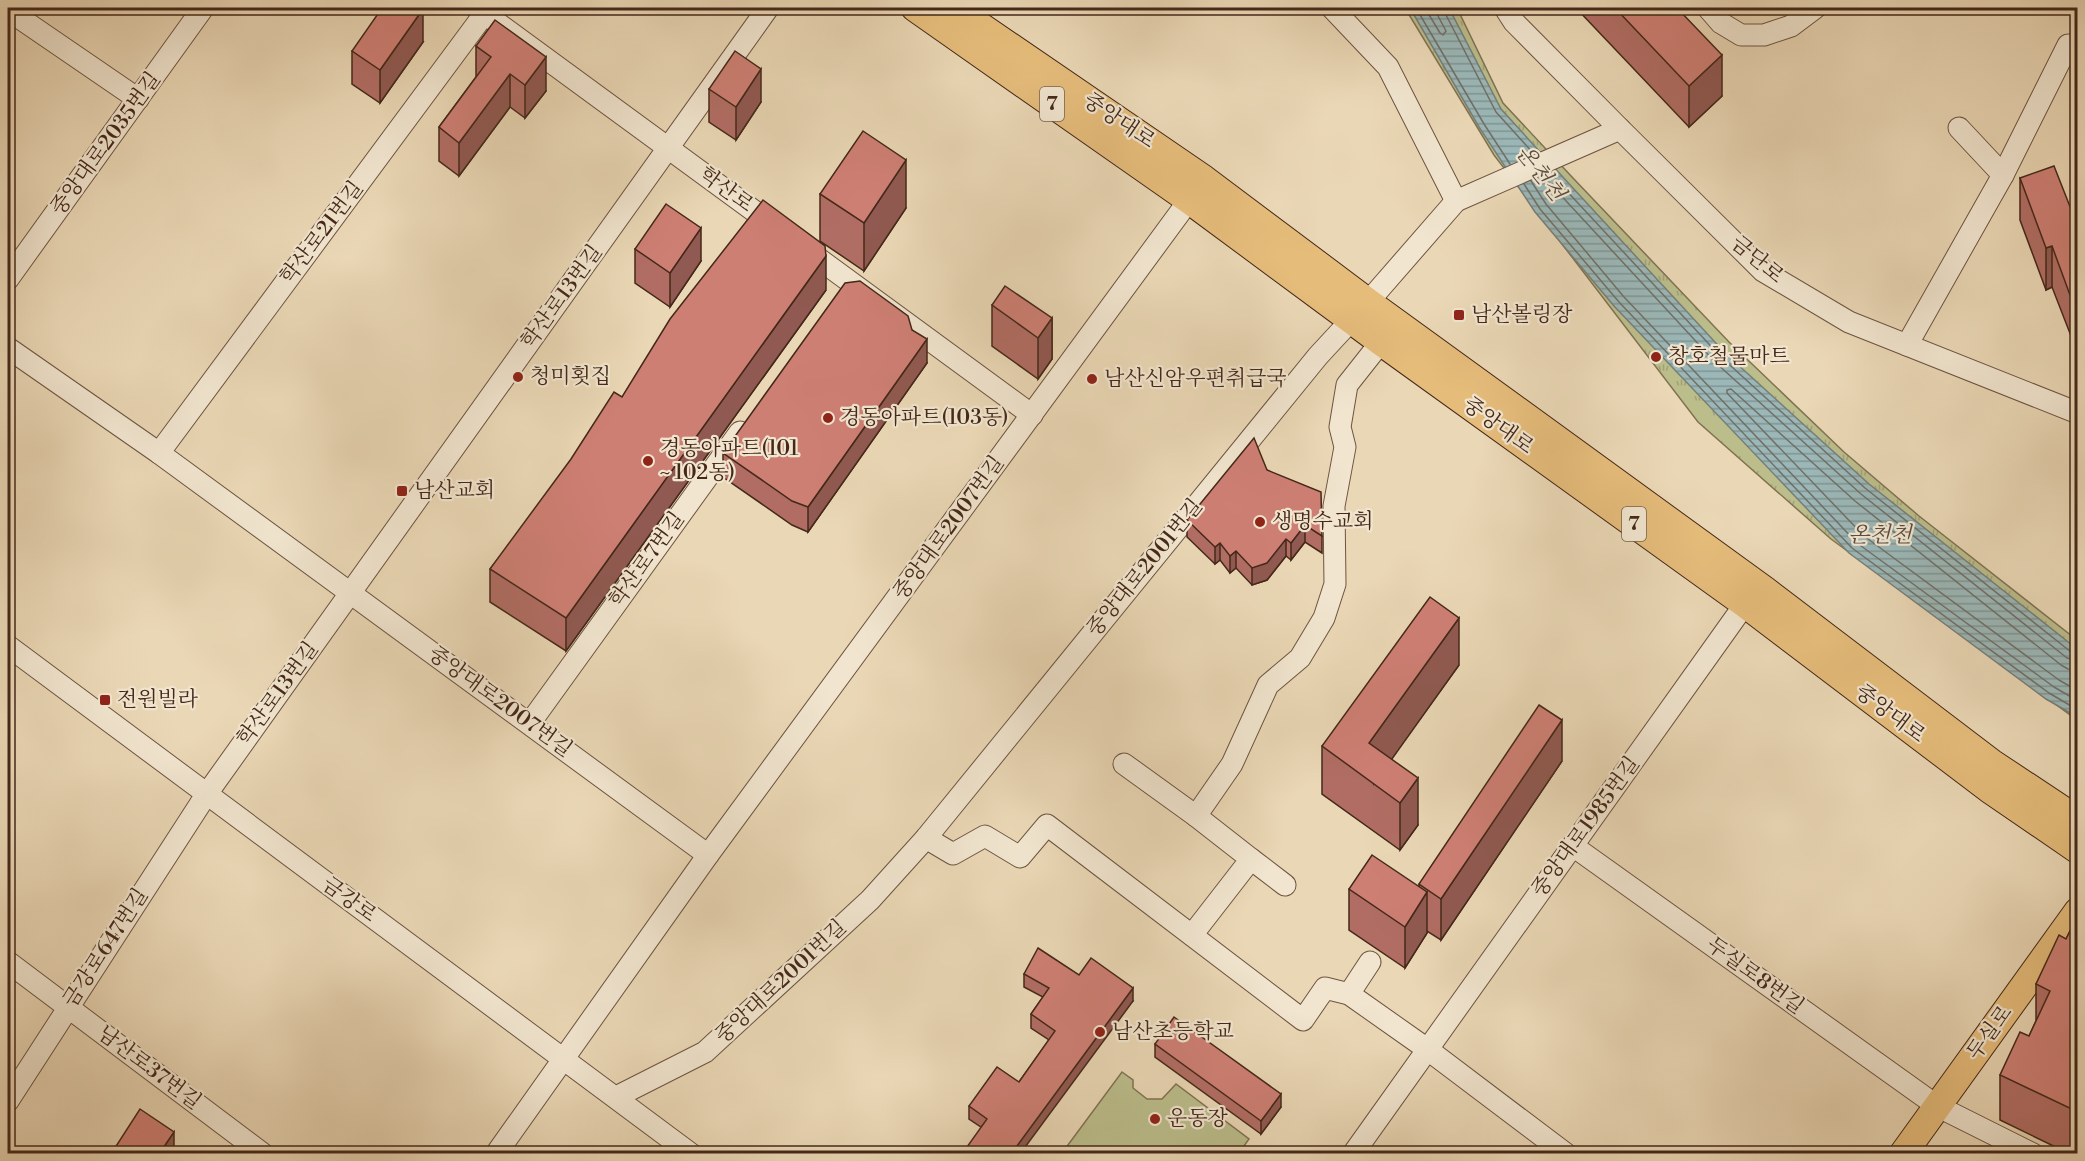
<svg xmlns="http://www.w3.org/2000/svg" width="2085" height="1161" font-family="'Libre Bodoni','Noto Serif KR',serif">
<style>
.grass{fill:#bbbd8b;stroke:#807252;stroke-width:1.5}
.park{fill:url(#park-tufts);stroke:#807252;stroke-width:1.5}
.water{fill:url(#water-rules);stroke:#787e78;stroke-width:1.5}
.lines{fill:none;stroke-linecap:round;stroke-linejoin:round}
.shore{stroke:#707068;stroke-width:1.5}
.minor-casing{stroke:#6e5440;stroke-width:23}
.major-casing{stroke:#442819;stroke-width:29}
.minor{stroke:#f1e5cf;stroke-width:21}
.major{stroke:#e5bc7a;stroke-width:27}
.wall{fill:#b16d64;stroke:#442819;stroke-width:1.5}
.shaded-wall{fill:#905951;stroke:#442819;stroke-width:1.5}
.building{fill:#ce7f74;stroke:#442819;stroke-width:1.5}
.poi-dot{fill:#8f2418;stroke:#f1e5cf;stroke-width:2}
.labels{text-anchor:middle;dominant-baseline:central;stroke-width:4.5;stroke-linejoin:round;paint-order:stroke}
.shield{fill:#f1e5cf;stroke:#786150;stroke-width:1.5}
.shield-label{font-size:20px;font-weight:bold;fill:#442819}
.street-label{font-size:21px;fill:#442819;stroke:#f1e5cf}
.poi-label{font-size:21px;fill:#442819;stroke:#f1e5cf;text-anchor:start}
.water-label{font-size:22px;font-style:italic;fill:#5a4c40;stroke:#f1e5cf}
</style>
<defs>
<pattern id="park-tufts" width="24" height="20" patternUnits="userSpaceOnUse" patternTransform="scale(1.5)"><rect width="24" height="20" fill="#bbbd8b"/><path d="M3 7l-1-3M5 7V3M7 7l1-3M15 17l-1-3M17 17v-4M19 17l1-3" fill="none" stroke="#a2a277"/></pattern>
<pattern id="water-rules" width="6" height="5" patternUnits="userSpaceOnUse" patternTransform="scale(1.5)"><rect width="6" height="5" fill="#9bb7b7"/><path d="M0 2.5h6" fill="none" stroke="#809594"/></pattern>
</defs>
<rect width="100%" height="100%" fill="#ead7b5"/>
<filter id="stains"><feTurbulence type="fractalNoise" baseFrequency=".00333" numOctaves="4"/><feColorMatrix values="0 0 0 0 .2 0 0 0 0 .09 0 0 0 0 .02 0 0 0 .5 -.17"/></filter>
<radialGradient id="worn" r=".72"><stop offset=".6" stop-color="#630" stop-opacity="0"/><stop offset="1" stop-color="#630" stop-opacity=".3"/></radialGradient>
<path class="grass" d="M 1122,1072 L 1133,1080 L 1133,1088 L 1147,1099 L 1162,1099 L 1176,1084 L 1249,1139 L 1239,1153 L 1062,1153 Z"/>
<path class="park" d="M 1405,8 L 1457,8 L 1503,103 L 1572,177 L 1729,342 L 1844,452 L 1919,516 L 2077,640 L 2077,720 L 1831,539 L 1698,422 L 1494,155 Z"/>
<path class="water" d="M 1410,8 L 1449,8 L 1501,109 L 1572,187 L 1725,353 L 1869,484 L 2077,649 L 2077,717 L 2046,699 L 1849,553 L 1614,306 L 1535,212 L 1479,127 Z"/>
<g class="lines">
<g class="shore">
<path d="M 1416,8 L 1484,124 L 1510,164"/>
<path d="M 1425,8 L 1440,33 L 1443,35 L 1446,31 L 1437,14 L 1436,8"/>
<path d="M 1444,8 L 1445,13 L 1496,112 L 1534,154"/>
<path d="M 1550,173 L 1721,357 L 1865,488 L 2071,652 L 2078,653"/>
<path d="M 1543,176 L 1716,363 L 1861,494 L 2067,658 L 2078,661"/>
<path d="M 1531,181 L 1546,204 L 1624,297 L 1857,543 L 2054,687 L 2078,701"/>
<path d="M 1524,184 L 1540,209 L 1619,302 L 1852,548 L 2049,693 L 2078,710"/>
<path d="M 2078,670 L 2068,669 L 2061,665 L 1855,501 L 1731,389 L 1727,390 L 1727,393 L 1864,536 L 2059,680 L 2078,691"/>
</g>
<g class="minor-casing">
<g id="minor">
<path d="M 477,8 L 776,227"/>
<path d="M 1332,8 L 1388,67 L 1456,201"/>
<path d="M 1505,8 L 1514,22 L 1620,129 L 1763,271 L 1849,322 L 2078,413"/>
<path d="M 1708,8 L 1721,23 L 1741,35 L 1764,35 L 1791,26 L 1815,8"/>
<path d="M 8,10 L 138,99"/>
<path d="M 2003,175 L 2068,45"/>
<path d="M 804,248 L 1032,415"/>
<path d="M 8,279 L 203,8"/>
<path d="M 1907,345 L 2003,175 L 1959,128"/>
<path d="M 8,348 L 159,453 L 708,855"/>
<path d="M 159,453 L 485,13"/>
<path d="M 8,646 L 691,1154"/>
<path d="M 530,723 L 740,432"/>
<path d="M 1124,764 L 1196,816"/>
<path d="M 926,838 L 953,854 L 985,836 L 1020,857 L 1047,825 L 1303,1020 L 1325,988 L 1349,994 L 1427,1049 L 1566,1154"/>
<path d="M 1573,846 L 1937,1106 L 2033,1154"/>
<path d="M 1251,859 L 1285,885"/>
<path d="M 1192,935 L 1251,859 L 1196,816 L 1232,764 L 1268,685 L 1300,658 L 1324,618 L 1335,584 L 1334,506 L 1345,447 L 1340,427 L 1347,385 L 1381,342"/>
<path d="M 8,962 L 263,1154"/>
<path d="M 1349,994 L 1370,962"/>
<path d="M 616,1097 L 705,1052 L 870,900 L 926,838 L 1318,356 L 1368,302 L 1456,201 L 1620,129"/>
<path d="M 8,1101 L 206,795 L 768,8"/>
<path d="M 496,1154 L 708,855 L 1198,188"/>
<path d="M 1353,1154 L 1745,604"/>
</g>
</g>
<g class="major-casing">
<g id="major">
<path d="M 915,8 L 1189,200 L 1381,342 L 1745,604 L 1989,789 L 2078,850"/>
<path d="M 954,8 L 1204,179 L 1368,302 L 1766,591 L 1992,763 L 2078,820"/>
<path d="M 1903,1154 L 2078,911"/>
</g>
</g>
<use href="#minor" class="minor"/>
<use href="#major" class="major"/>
</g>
<g class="wall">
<path d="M 1576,8 L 1677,8 L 1722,96 L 1689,127 Z"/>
<path d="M 423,42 L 380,103 L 352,84 L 352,51 Z"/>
<path d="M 476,46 L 546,91 L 525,118 L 510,107 L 459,176 L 439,161 L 439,127 L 476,77 Z"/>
<path d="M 709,89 L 761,102 L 736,140 L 709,122 Z"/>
<path d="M 2020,178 L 2078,227 L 2078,354 L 2052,287 L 2046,290 L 2020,220 Z"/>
<path d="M 820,194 L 906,208 L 864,271 L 820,241 Z"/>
<path d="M 635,249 L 701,261 L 670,307 L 635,283 Z"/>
<path d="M 826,290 L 566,651 L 490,602 L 490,569 L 622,397 Z"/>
<path d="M 992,305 L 1052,318 L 1052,359 L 1038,379 L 992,346 Z"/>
<path d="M 912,330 L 927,363 L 808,532 L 792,525 L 723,477 L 723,453 Z"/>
<path d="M 1267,470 L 1322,536 L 1322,553 L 1305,542 L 1291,560 L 1286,556 L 1267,580 L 1252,585 L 1236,568 L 1230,573 L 1220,560 L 1215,564 L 1187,537 L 1187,520 Z"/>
<path d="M 1459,665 L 1391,759 L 1418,825 L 1400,850 L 1322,794 L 1322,746 Z"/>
<path d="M 1562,761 L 1441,940 L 1427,931 L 1427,933 L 1405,968 L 1349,930 L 1349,889 L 1419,887 L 1419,884 Z"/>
<path d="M 2078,915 L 2078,1154 L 2070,1154 L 2000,1120 L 2000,1075 L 2029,1036 L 2036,1021 L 2036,984 L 2066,939 Z"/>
<path d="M 1024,974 L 1079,975 L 1133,1001 L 981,1127 L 969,1119 L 969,1106 L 1019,1082 L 1049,1040 L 1031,1028 L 1031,1014 L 1043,997 L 1024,987 Z"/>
<path d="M 1155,1044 L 1281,1107 L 1261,1134 L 1155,1057 Z"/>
</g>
<g class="shaded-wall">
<path d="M 423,9 L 423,42 L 380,103 L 380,70 Z"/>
<path d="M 1722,55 L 1722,96 L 1689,127 L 1689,86 Z"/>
<path d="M 546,57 L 546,91 L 525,118 L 525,85 Z"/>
<path d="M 761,69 L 761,102 L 736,140 L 736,107 Z"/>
<path d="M 510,74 L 510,107 L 459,176 L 459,143 Z"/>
<path d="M 906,160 L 906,208 L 864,271 L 864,223 Z"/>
<path d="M 701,228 L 701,261 L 670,307 L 670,273 Z"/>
<path d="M 2052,246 L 2052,287 L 2046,290 L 2046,248 Z"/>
<path d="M 826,256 L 826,290 L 566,651 L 566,618 Z"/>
<path d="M 1052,318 L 1052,359 L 1038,379 L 1038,338 Z"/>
<path d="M 927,339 L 927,363 L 808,532 L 808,507 Z"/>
<path d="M 1305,525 L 1305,542 L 1291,560 L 1291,543 Z"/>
<path d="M 1286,539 L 1286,556 L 1267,580 L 1252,585 L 1252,568 Z"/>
<path d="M 1220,543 L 1220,560 L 1215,564 L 1215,547 Z"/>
<path d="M 1236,551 L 1236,568 L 1230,573 L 1230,556 Z"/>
<path d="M 1459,618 L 1459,665 L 1374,784 L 1369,743 Z"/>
<path d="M 1562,720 L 1562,761 L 1441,940 L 1441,899 Z"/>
<path d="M 1418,778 L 1418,825 L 1400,850 L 1400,803 Z"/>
<path d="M 1427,892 L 1427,933 L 1405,968 L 1405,927 Z"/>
<path d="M 1133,988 L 1133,1001 L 1020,1154 L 1011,1154 Z"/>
<path d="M 2078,1074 L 2078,1112 L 2072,1085 Z"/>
<path d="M 1281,1094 L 1281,1107 L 1261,1134 L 1261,1121 Z"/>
<path d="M 174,1132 L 174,1154 L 159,1154 Z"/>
</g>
<g class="building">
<path d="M 382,8 L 422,8 L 423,9 L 380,70 L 352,51 Z"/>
<path d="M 1615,8 L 1677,8 L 1722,55 L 1689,86 Z"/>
<path d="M 495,20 L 546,57 L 525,85 L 510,74 L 459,143 L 439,127 L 491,57 L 476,46 Z"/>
<path d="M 735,51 L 761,69 L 736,107 L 709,89 Z"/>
<path d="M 863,131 L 906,160 L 864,223 L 820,194 Z"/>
<path d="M 2054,166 L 2078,227 L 2077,314 L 2052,246 L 2046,248 L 2020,178 Z"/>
<path d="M 763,200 L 825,246 L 826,256 L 566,618 L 490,569 L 571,459 L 614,392 L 622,397 L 670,319 Z"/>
<path d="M 666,204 L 701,228 L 670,273 L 635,249 Z"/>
<path d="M 860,281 L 908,316 L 912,330 L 927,339 L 808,507 L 792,501 L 723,453 L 845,283 Z"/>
<path d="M 1005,286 L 1052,318 L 1038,338 L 992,305 Z"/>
<path d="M 1254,438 L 1267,470 L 1321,492 L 1322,536 L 1305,525 L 1291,543 L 1286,539 L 1267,563 L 1252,568 L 1236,551 L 1230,556 L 1220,543 L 1215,547 L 1187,520 Z"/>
<path d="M 1430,597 L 1459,618 L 1369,743 L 1418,778 L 1400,803 L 1322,746 Z"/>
<path d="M 1539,705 L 1562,720 L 1441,899 L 1419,884 Z"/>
<path d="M 1372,855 L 1427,892 L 1405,927 L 1349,889 Z"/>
<path d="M 2078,915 L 2078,1074 L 2072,1085 L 2078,1088 L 2078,1112 L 2000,1075 L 2020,1032 L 2029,1036 L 2050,991 L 2036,984 L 2059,935 L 2066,939 Z"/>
<path d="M 1038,948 L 1079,975 L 1091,958 L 1133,988 L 1011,1154 L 962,1154 L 987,1119 L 969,1106 L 997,1067 L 1019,1082 L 1055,1031 L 1031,1014 L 1049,988 L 1024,974 Z"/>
<path d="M 1174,1017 L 1281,1094 L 1261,1121 L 1155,1044 Z"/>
<path d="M 140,1109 L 174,1132 L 159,1154 L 111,1154 Z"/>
</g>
<g class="poi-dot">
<rect x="1453" y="309" width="12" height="12" rx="3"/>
<circle cx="1656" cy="357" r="6"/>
<circle cx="518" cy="377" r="6"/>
<circle cx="1092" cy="379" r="6"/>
<circle cx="828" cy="418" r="6"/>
<circle cx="648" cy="461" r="6"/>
<rect x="396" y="485" width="12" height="12" rx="3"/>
<circle cx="1260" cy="522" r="6"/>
<rect x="99" y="694" width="12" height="12" rx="3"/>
<circle cx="1100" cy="1032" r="6"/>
<circle cx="1155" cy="1119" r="6"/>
</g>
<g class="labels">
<g class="shield">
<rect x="1040" y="87" width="24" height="34" rx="4.5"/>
<rect x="1622" y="507" width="24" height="34" rx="4.5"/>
</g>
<g class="shield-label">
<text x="1052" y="104">7</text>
<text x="1634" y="524">7</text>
</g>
<g class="street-label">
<text transform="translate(1119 121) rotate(34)">중앙대로</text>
<text transform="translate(106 144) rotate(-54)">중앙대로2035번길</text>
<text transform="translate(726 190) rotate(36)">학산로</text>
<text transform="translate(322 233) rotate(-53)">학산로21번길</text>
<text transform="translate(1757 260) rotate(40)">금단로</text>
<text transform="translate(562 297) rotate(-54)">학산로13번길</text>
<text transform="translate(1498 426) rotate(36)">중앙대로</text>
<text transform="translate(949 528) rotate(-54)">중앙대로2007번길</text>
<text transform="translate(647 560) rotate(-54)">학산로7번길</text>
<text transform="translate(1145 568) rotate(-51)">중앙대로2001번길</text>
<text transform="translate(278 694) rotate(-54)">학산로13번길</text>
<text transform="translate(500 702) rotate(36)">중앙대로2007번길</text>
<text transform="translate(1890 714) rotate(37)">중앙대로</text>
<text transform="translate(1586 827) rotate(-54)">중앙대로1985번길</text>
<text transform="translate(349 900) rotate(36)">금강로</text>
<text transform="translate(106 948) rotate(-57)">금강로647번길</text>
<text transform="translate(1755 976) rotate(36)">두실로8번길</text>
<text transform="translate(781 982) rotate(-43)">중앙대로2001번길</text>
<text transform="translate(1990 1033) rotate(-54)">두실로</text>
<text transform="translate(149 1068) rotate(37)">남산로37번길</text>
</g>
<g class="poi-label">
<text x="1471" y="315">남산볼링장</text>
<text x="1668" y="357">창호철물마트</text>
<text x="530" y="377">청미횟집</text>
<text x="1104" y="379">남산신암우편취급국</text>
<text x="840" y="418">경동아파트(103동)</text>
<text x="660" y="449">경동아파트(101<tspan x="660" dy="24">~ 102동)</tspan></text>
<text x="414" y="491">남산교회</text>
<text x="1272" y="522">생명수교회</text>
<text x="117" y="700">전원빌라</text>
<text x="1112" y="1032">남산초등학교</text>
<text x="1167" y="1119">운동장</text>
</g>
<g class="water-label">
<text transform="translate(1540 173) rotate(52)">온천천</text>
<text x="1880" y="535">온천천</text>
</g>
</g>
<rect width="2085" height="1161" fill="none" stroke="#ead7b5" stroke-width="30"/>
<rect x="9" y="9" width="2067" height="1143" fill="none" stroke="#442819" stroke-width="3"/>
<rect x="15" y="15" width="2055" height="1131" fill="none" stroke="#442819" stroke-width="1.5"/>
<rect width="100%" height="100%" filter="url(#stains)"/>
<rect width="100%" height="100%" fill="url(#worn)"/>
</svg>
